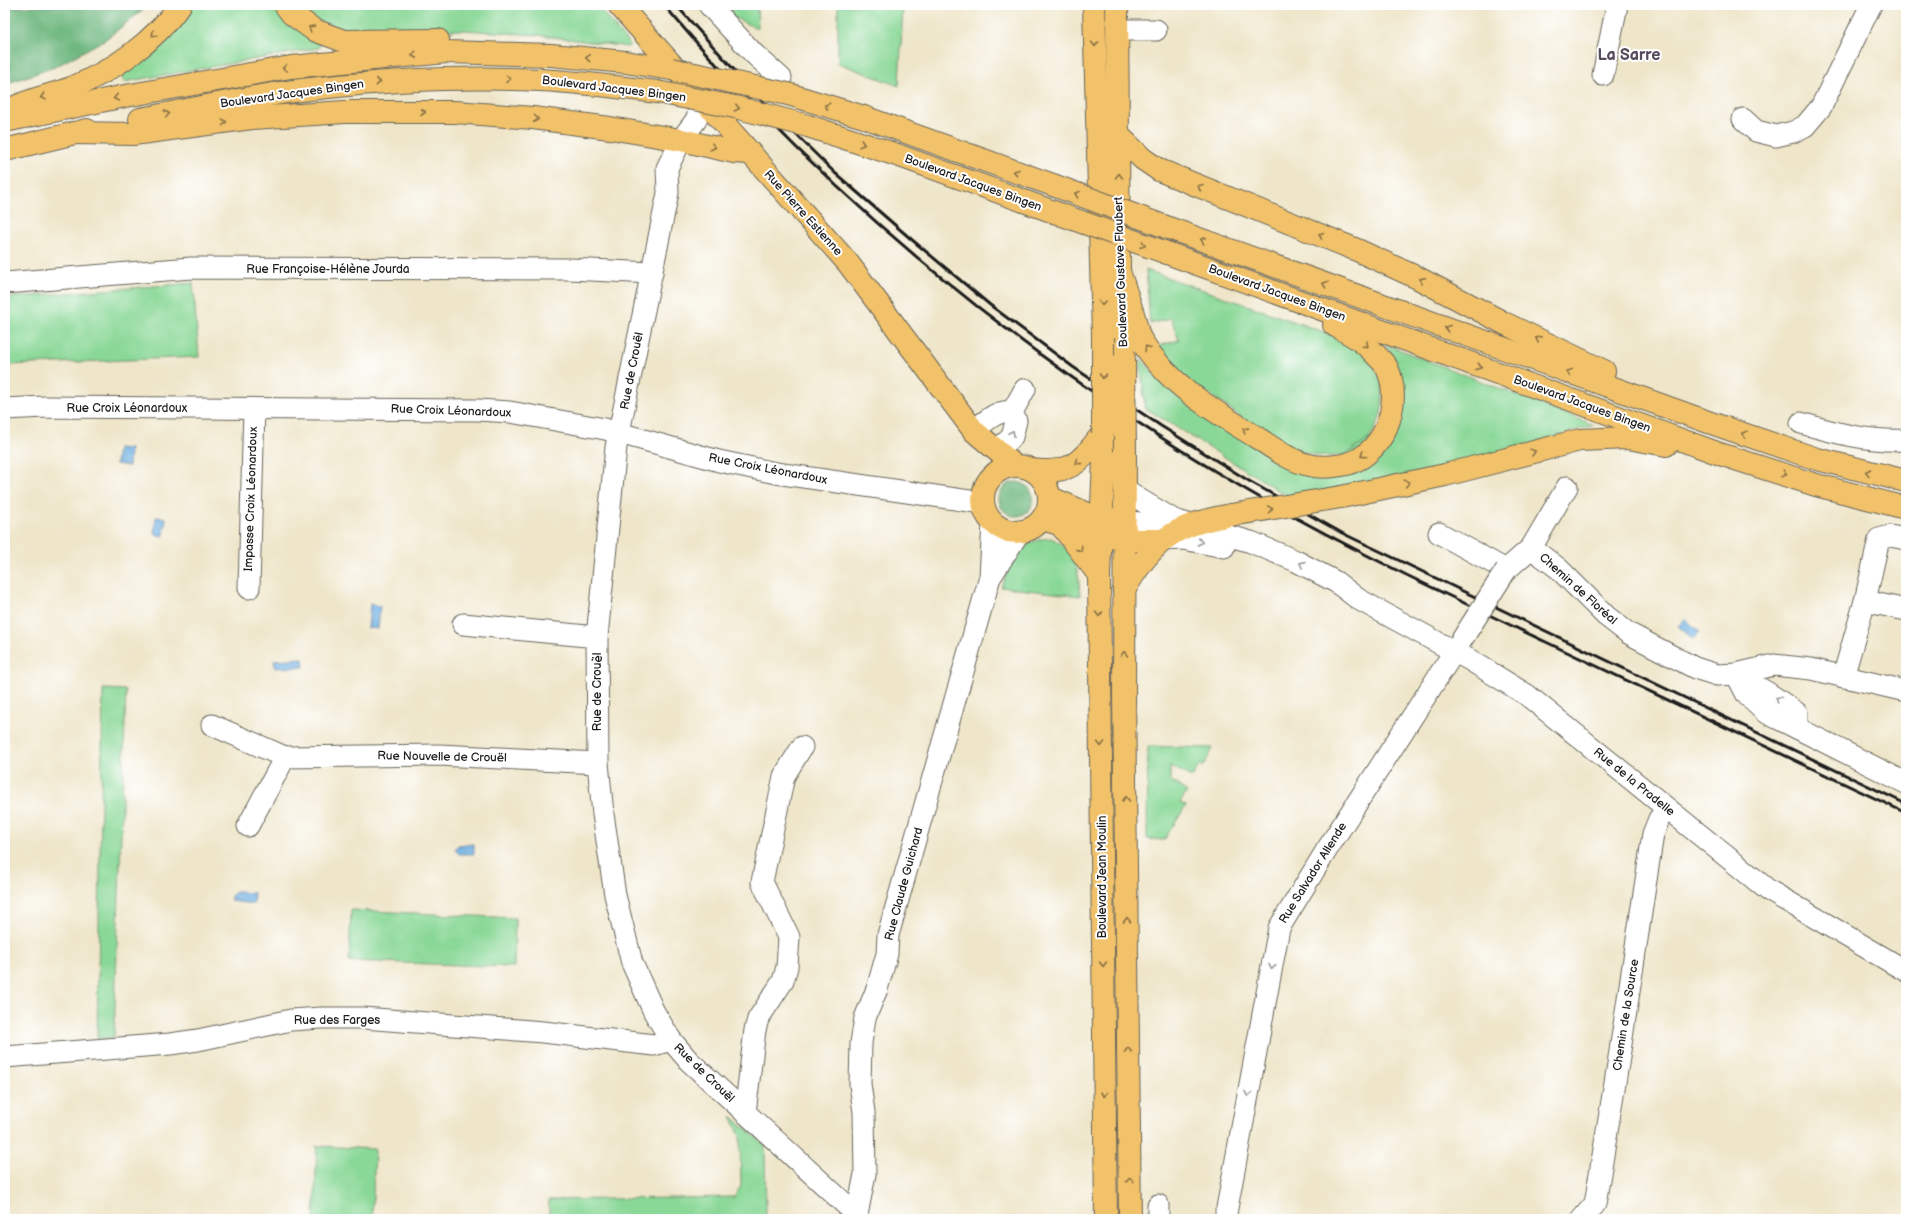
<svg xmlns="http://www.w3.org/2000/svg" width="1911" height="1224" font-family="'Balsamiq Sans',sans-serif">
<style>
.green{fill:#8ad897;stroke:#537a5a}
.forest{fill:#6fb880;stroke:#466a4e}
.water{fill:#6bacdf;stroke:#44647e}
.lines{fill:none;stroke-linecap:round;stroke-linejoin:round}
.minor-casing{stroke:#666359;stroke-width:23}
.major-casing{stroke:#666359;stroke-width:24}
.highway-casing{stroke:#666359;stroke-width:24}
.minor{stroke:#fff;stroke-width:21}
.major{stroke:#f2c26a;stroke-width:22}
.highway{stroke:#f2c26a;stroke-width:22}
.rail{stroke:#1c1c1c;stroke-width:3}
.minor-bridge-casing{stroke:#666359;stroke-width:23;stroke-linecap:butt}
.major-bridge-casing{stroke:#666359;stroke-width:24;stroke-linecap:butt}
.highway-bridge-casing{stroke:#666359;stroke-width:24;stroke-linecap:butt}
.minor-bridge{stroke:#fff;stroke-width:21}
.major-bridge{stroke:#f2c26a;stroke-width:22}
.highway-bridge{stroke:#f2c26a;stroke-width:22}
.oneway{stroke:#876f43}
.oneway2{stroke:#999}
.labels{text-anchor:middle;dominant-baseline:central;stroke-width:4;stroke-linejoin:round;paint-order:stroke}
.street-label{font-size:12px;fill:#1c1c1c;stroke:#fff}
.district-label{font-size:16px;font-weight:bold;fill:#574c5d;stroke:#fff}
</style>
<rect width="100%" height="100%" fill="#fff"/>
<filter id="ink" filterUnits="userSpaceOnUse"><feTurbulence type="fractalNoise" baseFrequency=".025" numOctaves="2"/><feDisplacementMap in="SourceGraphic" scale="8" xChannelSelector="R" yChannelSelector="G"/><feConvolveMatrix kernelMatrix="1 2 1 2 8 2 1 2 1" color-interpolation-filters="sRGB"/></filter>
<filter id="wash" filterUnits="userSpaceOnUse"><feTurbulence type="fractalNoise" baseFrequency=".012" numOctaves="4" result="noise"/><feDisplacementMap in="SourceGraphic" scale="16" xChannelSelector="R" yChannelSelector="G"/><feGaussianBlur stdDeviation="0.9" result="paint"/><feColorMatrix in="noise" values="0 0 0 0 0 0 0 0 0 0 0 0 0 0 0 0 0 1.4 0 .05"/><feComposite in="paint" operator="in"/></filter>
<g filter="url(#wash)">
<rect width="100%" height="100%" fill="#efe6ca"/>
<g class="green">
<path d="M 188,5 L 274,5 L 283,17 L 321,42 L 319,48 L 124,82 L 120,72 Z"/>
<path d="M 295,5 L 596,5 L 630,45 L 628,47 L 538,35 L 464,30 L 355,30 L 334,26 L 314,19 Z"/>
<path d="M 717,5 L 757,5 L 758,29 L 723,12 Z"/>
<path d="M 838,5 L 903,5 L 899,86 L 838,63 Z"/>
<path d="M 1146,270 L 1341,338 C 1352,344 1371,359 1376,370 C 1393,401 1377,448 1341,455 C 1295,465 1246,419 1210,395 C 1200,388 1181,378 1173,369 C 1167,362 1163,354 1158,346 L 1179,340 L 1171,318 L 1150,324 Z"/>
<path d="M 193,283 L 199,357 L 8,365 L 5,298 Z"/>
<path d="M 1385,344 L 1594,425 L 1456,467 L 1289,497 L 1145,408 L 1140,358 C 1150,368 1156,379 1168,387 L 1314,474 L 1400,420 C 1410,388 1402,371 1385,344 Z"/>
<path d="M 1051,538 C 1076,550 1079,571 1080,596 L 1001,587 C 1012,560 1018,540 1051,538 Z"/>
<path d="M 103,689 L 126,690 L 114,1037 L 97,1039 Z"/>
<path d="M 1148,746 L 1213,748 L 1203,767 L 1200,765 L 1192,777 L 1170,766 L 1170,780 L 1187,792 L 1180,803 L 1186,806 L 1164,840 L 1147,839 Z"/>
<path d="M 351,910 L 515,918 L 514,967 L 349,961 Z"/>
<path d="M 731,1116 L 765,1145 L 766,1219 L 549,1219 L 549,1200 L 734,1197 L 741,1186 L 740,1136 Z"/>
<path d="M 317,1146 L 375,1149 L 372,1219 L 314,1219 Z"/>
</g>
<g class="forest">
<path d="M 90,5 L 149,5 L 106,39 L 55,67 L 5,84 L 5,7 Z"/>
<circle cx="1016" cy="499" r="17"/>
</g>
<g class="water">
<path d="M 118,448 L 130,449 L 129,466 L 116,464 Z"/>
<path d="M 156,517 L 166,518 L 164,535 L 161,536 L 154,533 Z"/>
<path d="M 370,604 L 380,606 L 378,629 L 368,628 Z"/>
<path d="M 1685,619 L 1700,632 L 1693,639 L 1678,626 Z"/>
<path d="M 303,658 L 304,667 L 275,668 L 274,660 Z"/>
<path d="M 474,844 L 474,854 L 459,854 L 455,850 L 458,845 Z"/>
<path d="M 236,892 L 254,893 L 253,904 L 231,901 L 231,896 Z"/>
</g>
</g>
<g filter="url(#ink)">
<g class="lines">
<g class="minor-casing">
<g id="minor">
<path d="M 709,5 L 754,54 L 781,78"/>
<path d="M 1118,30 L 1156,30"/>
<path d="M 1603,75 L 1617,5"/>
<path d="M 695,91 L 699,113 L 696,120 L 681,140 L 667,168 L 668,193 L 616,447 L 597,637 L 598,763 L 603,814 L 615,895 L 632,963 L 654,1012 L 671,1040 L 689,1061 L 857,1215"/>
<path d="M 1743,119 L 1756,131 L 1776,136 L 1793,132 L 1805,126 L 1821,107 L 1871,5"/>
<path d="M 5,283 L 191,268 L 570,269 L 652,273"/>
<path d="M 5,409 L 44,407 L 478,410 L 510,412 L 605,429 L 719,461 L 776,473 L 983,503"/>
<path d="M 1012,412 L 1025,389"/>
<path d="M 1801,423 C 1835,433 1870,442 1906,440"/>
<path d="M 974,431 C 984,422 998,409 1012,412 L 1016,421 L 1012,437 L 997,450"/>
<path d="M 1126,489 L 1139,499 L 1174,520 L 1251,542 L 1296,561 L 1336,582 L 1358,599 L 1470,660 L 1527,695 L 1768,890 L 1906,971"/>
<path d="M 1125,522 L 1143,523 L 1174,520"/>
<path d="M 1439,533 L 1506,570 L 1531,548 L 1558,568 L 1606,616 L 1628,633 L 1695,668 L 1717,675 L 1736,674 L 1774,665 L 1811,669 L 1906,691"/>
<path d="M 1162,540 L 1183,539 L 1224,547"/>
<path d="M 1531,548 L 1567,487"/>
<path d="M 991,576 L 1020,531"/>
<path d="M 249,588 L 254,409"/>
<path d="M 1865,601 L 1906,610"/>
<path d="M 463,624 L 597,637"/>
<path d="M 1736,674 L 1747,695 L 1765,712 L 1906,783"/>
<path d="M 1738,676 L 1768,693 L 1797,713 L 1797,728"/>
<path d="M 1843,677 L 1865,601 L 1879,539 L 1890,536 L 1906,539"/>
<path d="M 212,725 L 285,757 L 439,755 L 598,763"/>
<path d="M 248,826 L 285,757"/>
<path d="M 5,1057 L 170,1044 L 198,1040 L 291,1020 L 321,1018 L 363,1018 L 543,1032 L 654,1045 L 671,1040"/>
<path d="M 745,1113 L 755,1030 L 758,1019 L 783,981 L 787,967 L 789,937 L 762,882 L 784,776 L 802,747"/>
<path d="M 1158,1205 L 1158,1219"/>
<path d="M 859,1219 L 857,1215 L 865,1174 L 864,1112 L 860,1084 L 861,1043 L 865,1018 L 877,989 L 887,954 L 888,935 L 990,577 L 993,522"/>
<path d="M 1225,1219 L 1279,928 L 1326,851 L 1461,641"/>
<path d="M 1582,1219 L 1595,1204 L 1618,1064 L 1653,834 L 1659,819 L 1667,809"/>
</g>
</g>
<g class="major-casing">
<g id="major">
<path d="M 619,5 L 848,263 L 974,431 L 1015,466"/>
<path d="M 1094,5 L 1103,337"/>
<path d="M 1117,5 L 1119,271 L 1124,361"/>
<path d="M 1103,433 L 1104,459 L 1099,575 L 1106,1219"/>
<path d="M 1125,451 L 1124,693 L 1130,1219"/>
<circle cx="1016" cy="499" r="33"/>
<path d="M 1032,470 C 1072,475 1080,462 1103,433"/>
<path d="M 1049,497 L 1088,514 L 1115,520"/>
<path d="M 1042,519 L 1100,536 L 1137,540 L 1162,540"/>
<path d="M 1060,524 L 1099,575"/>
</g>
</g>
<g class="highway-casing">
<g id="highway">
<path d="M 285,5 L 292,14 L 314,30 L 344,41 L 438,40"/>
<path d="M 13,108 C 31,99 52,95 71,88 C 113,71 154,42 180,5"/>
<path d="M 864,117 L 1053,185"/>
<path d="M 140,119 C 200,108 259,94 319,88 C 392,80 466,76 540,80 C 579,82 618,87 657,92"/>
<path d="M 5,121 L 125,96 L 291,67 L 446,52 L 551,55 L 625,62 L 671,69"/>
<path d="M 73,133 L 133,134 L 252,118 L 345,112 L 455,112 L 533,118 L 610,128 L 681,140 L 734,152 L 749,153"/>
<path d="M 1118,135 L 1143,159 L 1159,170 L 1357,250 L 1418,278 L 1504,323 L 1604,371"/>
<path d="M 5,150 L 87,130"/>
<path d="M 897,155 L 1054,212"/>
<path d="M 1166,227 L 1711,423 L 1817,459 L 1906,481"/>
<path d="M 1167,253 L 1720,454 L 1816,485 L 1906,508"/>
<path d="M 1119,271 C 1124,286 1129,301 1134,317 C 1136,324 1137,333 1141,340 C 1168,385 1213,410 1256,437 C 1272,447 1290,461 1309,465 C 1320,468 1331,467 1342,465 C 1383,458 1404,404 1387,368 C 1385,364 1381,360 1378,357 C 1364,341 1352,335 1334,325"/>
<path d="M 1341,497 L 1445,475 L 1580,440 L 1628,438 L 1666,445"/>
<path d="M 1124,590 C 1155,539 1172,526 1231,515"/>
</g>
</g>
<use href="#minor" class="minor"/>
<use href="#major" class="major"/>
<use href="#highway" class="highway"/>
<g class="rail">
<path d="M 664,5 C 827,198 1027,361 1245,489 C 1342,546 1445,594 1546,642 C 1666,699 1786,757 1906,813"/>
<path d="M 676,5 L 762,101 L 835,173 L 911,239 L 990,305 L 1073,367 L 1161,426 L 1249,481 L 1342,533 L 1906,804"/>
</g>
<g class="minor-bridge-casing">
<path id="minor-bridge" d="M 1461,641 L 1506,570"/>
</g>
<g class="major-bridge-casing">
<g id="major-bridge">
<path d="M 1103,337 L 1103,433"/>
<path d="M 1124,361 L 1125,451"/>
</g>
</g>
<g class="highway-bridge-casing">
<g id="highway-bridge">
<path d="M 671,69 L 788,94 L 864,117"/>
<path d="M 657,92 L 735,107 L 808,126 L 897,155"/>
<path d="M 1053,185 L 1166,227"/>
<path d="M 1054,212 L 1167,253"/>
<path d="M 1231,515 L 1341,497"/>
</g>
</g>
<use href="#minor-bridge" class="minor-bridge"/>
<use href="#major-bridge" class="major-bridge"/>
<use href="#highway-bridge" class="highway-bridge"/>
</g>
<defs><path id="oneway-chevron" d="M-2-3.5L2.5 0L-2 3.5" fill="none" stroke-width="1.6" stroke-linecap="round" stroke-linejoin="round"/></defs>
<g class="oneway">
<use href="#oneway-chevron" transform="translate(311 28) rotate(-148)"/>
<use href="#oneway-chevron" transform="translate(154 34) rotate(137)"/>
<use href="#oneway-chevron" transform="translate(1095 44) rotate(89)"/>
<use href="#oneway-chevron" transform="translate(414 55) rotate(174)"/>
<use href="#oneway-chevron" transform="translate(588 58) rotate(-175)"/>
<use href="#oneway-chevron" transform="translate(285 68) rotate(171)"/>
<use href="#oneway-chevron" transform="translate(508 79) rotate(1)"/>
<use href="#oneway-chevron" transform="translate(378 82) rotate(-5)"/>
<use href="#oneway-chevron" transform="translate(43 97) rotate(162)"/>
<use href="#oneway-chevron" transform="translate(116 98) rotate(168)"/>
<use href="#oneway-chevron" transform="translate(827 106) rotate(-163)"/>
<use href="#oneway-chevron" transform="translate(737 108) rotate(13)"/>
<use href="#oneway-chevron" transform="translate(423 112)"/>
<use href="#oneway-chevron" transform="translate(167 114) rotate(-11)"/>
<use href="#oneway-chevron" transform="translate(536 119) rotate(7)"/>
<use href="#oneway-chevron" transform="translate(224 122) rotate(-8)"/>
<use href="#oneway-chevron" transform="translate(862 144) rotate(18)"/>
<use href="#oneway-chevron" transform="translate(713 147) rotate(14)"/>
<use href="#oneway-chevron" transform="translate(1016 172) rotate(-160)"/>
<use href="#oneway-chevron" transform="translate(1119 176) rotate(-90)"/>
<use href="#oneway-chevron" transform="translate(1200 187) rotate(-158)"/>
<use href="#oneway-chevron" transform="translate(1077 194) rotate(-160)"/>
<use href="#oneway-chevron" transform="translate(1321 235) rotate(-158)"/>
<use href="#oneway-chevron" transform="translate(1203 240) rotate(-160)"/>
<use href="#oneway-chevron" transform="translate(1143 245) rotate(20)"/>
<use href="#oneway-chevron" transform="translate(1422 280) rotate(-153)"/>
<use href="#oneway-chevron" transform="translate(1325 284) rotate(-160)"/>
<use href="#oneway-chevron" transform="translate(1102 303) rotate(89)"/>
<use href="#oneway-chevron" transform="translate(1447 328) rotate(-160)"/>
<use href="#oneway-chevron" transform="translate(1538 339) rotate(-154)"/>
<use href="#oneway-chevron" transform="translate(1366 345) rotate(42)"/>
<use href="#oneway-chevron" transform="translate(1147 348) rotate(-124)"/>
<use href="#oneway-chevron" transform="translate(1479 367) rotate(20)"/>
<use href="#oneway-chevron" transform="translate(1569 372) rotate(-160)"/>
<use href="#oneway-chevron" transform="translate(1103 376) rotate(90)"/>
<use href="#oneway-chevron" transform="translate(1245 430) rotate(-148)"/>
<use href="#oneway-chevron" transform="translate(1744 434) rotate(-161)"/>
<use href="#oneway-chevron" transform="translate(1533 452) rotate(-15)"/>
<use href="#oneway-chevron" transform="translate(1363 455) rotate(146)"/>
<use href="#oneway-chevron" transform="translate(1078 462) rotate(143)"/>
<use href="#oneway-chevron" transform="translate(1868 472) rotate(-166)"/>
<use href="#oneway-chevron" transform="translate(1784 474) rotate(18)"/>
<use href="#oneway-chevron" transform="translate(1407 483) rotate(-12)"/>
<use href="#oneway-chevron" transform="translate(1270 509) rotate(-9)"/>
<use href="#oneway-chevron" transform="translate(1080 549) rotate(55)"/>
<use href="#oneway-chevron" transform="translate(1099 614) rotate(89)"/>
<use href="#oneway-chevron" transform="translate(1124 654) rotate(-90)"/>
<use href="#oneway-chevron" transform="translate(1101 744) rotate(89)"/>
<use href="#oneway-chevron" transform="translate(1126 799) rotate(-91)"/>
<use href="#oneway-chevron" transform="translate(1127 920) rotate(-91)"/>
<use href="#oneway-chevron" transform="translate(1103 964) rotate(90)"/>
<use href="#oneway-chevron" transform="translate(1128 1050) rotate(-91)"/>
<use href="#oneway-chevron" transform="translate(1104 1094) rotate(89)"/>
<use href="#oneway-chevron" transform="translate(1130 1180) rotate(-91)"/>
</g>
<g class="oneway2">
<use href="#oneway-chevron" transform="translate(1012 433) rotate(-65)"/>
<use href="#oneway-chevron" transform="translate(1200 542) rotate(11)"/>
<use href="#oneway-chevron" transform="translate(1302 564) rotate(-152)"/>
<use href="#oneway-chevron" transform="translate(1778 699) rotate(-147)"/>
<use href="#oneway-chevron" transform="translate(1272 967) rotate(101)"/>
<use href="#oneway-chevron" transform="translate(1248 1094) rotate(101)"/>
</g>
</g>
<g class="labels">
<g class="street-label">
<text transform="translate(614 89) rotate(7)">Boulevard Jacques Bingen</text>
<text transform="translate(292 94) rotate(-8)">Boulevard Jacques Bingen</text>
<text transform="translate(973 183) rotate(20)">Boulevard Jacques Bingen</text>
<text transform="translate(803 213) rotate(48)">Rue Pierre Estienne</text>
<text x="328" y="269">Rue Françoise-Hélène Jourda</text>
<text transform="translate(1121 272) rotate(-92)">Boulevard Gustave Flaubert</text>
<text transform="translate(1277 293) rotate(20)">Boulevard Jacques Bingen</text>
<text transform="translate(632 371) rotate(-79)">Rue de Crouël</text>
<text transform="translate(1582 404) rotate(20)">Boulevard Jacques Bingen</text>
<text x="127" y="408">Rue Croix Léonardoux</text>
<text transform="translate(451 411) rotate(2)">Rue Croix Léonardoux</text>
<text transform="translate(768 469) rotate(11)">Rue Croix Léonardoux</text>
<text transform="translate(251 499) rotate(-88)">Impasse Croix Léonardoux</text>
<text transform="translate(1578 589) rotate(42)">Chemin de Floréal</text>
<text transform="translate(597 692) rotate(-90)">Rue de Crouël</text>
<text transform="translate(442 757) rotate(1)">Rue Nouvelle de Crouël</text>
<text transform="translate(1634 782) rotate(39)">Rue de la Pradelle</text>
<text transform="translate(1313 873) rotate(-58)">Rue Salvador Allende</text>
<text transform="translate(1102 877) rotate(-90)">Boulevard Jean Moulin</text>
<text transform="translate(904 884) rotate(-75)">Rue Claude Guichard</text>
<text transform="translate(1626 1015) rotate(-81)">Chemin de la Source</text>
<text x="337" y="1020">Rue des Farges</text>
<text transform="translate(704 1073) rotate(44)">Rue de Crouël</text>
</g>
<g class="district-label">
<text x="1629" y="55">La Sarre</text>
</g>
</g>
<rect width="1911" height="1224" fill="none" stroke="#fff" stroke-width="20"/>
</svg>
